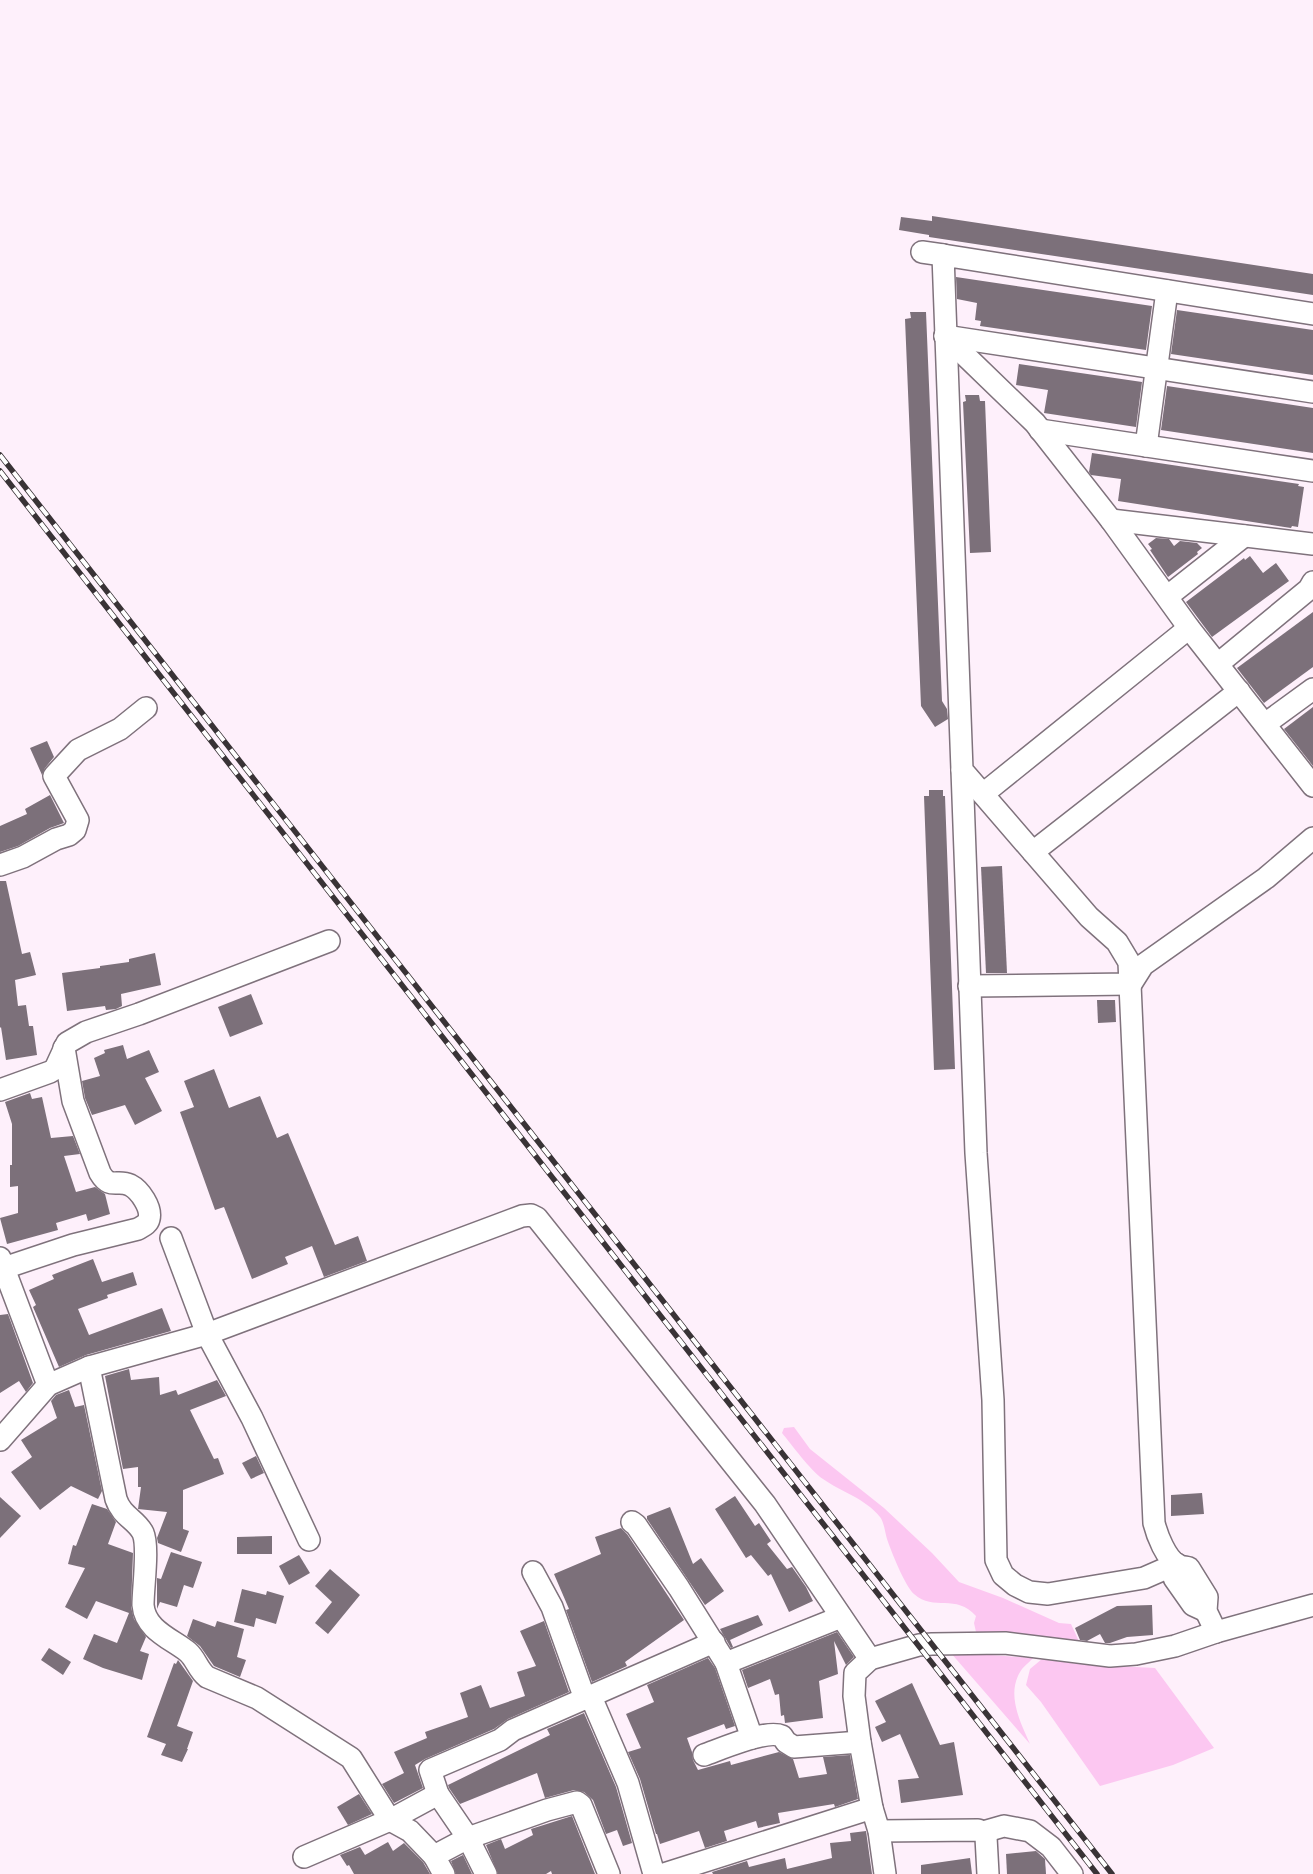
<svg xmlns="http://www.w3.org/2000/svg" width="1313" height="1874" font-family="'PT Serif',serif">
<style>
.green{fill:#fcc7f1}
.building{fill:#7c707a}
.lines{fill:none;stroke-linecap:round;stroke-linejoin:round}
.minor-casing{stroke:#7f727c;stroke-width:24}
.minor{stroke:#fff;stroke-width:21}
.rail-casing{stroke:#393336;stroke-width:5.5}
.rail{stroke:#fff;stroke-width:4;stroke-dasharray:11;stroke-linecap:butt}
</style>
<rect width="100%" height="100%" fill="#fef0fb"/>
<g class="green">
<path d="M 794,1427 L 810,1449 L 884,1508 L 932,1553 L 959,1582 L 1003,1598 L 1059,1623 L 1071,1624 L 1082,1648 L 1015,1635 L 976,1632 L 974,1623 L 976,1616 C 956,1593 934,1612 914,1594 C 905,1586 891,1551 887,1539 C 885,1532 884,1522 880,1517 C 865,1498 841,1492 823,1479 C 810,1470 792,1445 782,1433 L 784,1428 Z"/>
<path d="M 950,1652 L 1033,1658 C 1030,1662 1025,1665 1022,1669 C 1005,1693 1020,1721 1030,1744 Z"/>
<path d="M 1042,1659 L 1077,1664 L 1155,1668 L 1214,1748 L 1173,1765 L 1100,1786 L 1041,1702 L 1026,1685 L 1030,1669 Z"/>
</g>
<g class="building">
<path d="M 932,216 L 1313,274 L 1313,295 L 929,237 L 929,235 L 899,230 L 901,217 L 932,221 Z"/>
<path d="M 956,277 L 1152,306 L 1146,350 L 980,326 L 981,321 L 975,320 L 977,303 L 957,299 Z"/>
<path d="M 1177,310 L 1313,330 L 1313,375 L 1171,354 Z"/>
<path d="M 910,312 L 926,312 L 942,701 L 947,709 L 948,719 L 935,727 L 921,706 L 905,319 L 911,318 Z"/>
<path d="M 1019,364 L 1142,382 L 1136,427 L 1044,413 L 1048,390 L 1016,385 Z"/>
<path d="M 1167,386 L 1313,408 L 1313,453 L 1161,430 Z"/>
<path d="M 965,395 L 979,395 L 980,401 L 985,401 L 991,552 L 970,553 L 963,402 L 966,401 Z"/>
<path d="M 1092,453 L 1299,484 L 1298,486 L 1304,487 L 1298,527 L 1292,526 L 1291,528 L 1118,501 L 1121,479 L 1091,475 L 1089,472 Z"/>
<path d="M 1156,538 L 1169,539 L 1174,546 L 1180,541 L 1197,543 L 1202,548 L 1197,552 L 1198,554 L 1168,577 L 1150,550 L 1152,549 L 1148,544 Z"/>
<path d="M 1250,556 L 1263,573 L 1276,563 L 1289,581 L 1212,637 L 1186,602 L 1244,558 L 1245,560 Z"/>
<path d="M 1313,612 L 1313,667 L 1264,703 L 1237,668 Z"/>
<path d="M 1313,707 L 1313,766 L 1284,729 Z"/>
<path d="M 47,741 L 54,757 L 45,768 L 42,775 L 30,748 Z"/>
<path d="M 929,790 L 943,790 L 943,796 L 945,796 L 955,1069 L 934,1070 L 924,796 L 929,796 Z"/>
<path d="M 50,795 L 64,823 L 50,828 L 18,846 L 0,852 L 0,826 L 27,814 L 25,809 Z"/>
<path d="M 1002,866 L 1007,973 L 986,973 L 981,867 Z"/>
<path d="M 0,881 L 6,881 L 22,954 L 30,952 L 36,975 L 15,980 L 18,1006 L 26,1005 L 29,1026 L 33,1026 L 37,1055 L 6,1060 L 1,1027 L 0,1028 Z"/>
<path d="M 155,953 L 161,985 L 121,994 L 122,1006 L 116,1009 L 106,1010 L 105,1006 L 67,1011 L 62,973 L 100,968 L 100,966 L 129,962 L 129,959 Z"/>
<path d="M 251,994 L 263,1024 L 230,1037 L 218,1007 Z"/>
<path d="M 1097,1000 L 1115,1000 L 1116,1022 L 1098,1023 Z"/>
<path d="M 123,1045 L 127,1059 L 149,1050 L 159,1072 L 145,1078 L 162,1111 L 135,1125 L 125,1105 L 92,1115 L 85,1098 L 82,1081 L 100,1076 L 94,1058 L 105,1053 L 104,1050 Z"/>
<path d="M 214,1069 L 229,1108 L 260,1096 L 277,1138 L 288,1133 L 335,1245 L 358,1236 L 367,1261 L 324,1277 L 312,1246 L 285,1257 L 288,1264 L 252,1279 L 224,1207 L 215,1210 L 180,1112 L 194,1107 L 184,1081 Z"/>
<path d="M 30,1093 L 32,1099 L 42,1097 L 51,1138 L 73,1136 L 80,1154 L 64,1156 L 76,1192 L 95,1187 L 105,1194 L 110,1214 L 88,1221 L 86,1214 L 56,1223 L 58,1230 L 7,1244 L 0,1218 L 18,1213 L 18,1186 L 10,1187 L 10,1165 L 12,1165 L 12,1124 L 5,1102 Z"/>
<path d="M 93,1259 L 102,1282 L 133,1272 L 137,1285 L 107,1295 L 108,1298 L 78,1309 L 89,1335 L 162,1308 L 171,1331 L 86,1355 L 59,1367 L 33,1307 L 36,1305 L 29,1290 L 54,1279 L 52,1275 Z"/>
<path d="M 8,1314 L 33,1383 L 26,1392 L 19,1381 L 0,1393 L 0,1315 Z"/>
<path d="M 129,1369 L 131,1380 L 159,1377 L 160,1395 L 176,1390 L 178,1395 L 217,1380 L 226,1396 L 190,1410 L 214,1459 L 218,1458 L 224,1474 L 183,1490 L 183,1529 L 189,1531 L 181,1552 L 158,1543 L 157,1538 L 167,1512 L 138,1509 L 141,1487 L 138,1487 L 138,1467 L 123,1469 L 105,1376 Z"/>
<path d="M 69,1390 L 75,1407 L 84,1405 L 102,1491 L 98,1499 L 71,1486 L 40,1510 L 11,1472 L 32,1457 L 21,1440 L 57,1418 L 51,1401 L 56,1395 Z"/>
<path d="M 256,1456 L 264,1473 L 251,1479 L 242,1463 Z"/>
<path d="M 1202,1493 L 1204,1514 L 1171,1516 L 1171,1495 Z"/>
<path d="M 735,1496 L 755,1526 L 759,1523 L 771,1541 L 767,1544 L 787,1569 L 792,1567 L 806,1587 L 813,1601 L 789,1612 L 771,1574 L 768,1576 L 751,1555 L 746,1558 L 715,1509 Z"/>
<path d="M 0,1497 L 21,1516 L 0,1538 Z"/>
<path d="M 92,1504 L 107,1509 L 116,1522 L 108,1544 L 133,1553 L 131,1607 L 134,1619 L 146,1637 L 140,1651 L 149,1654 L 142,1680 L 103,1668 L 83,1659 L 94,1634 L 117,1643 L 129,1613 L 96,1601 L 87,1619 L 65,1607 L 85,1568 L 68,1564 L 73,1545 L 76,1546 Z"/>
<path d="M 670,1507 L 693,1564 L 701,1558 L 724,1591 L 705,1605 L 647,1519 L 647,1516 Z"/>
<path d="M 621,1528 L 627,1534 L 684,1620 L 625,1662 L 627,1666 L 592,1682 L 566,1610 L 569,1609 L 554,1574 L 601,1554 L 595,1537 Z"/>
<path d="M 272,1536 L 272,1554 L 237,1554 L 237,1537 Z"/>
<path d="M 171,1552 L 202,1562 L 193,1588 L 184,1585 L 177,1607 L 160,1602 L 157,1609 L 157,1578 L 161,1579 Z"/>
<path d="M 299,1555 L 310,1573 L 289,1585 L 279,1566 Z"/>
<path d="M 330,1569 L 360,1595 L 328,1634 L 315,1623 L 332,1602 L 315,1586 Z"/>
<path d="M 242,1589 L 266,1595 L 267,1591 L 284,1596 L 276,1624 L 256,1618 L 254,1627 L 234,1622 Z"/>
<path d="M 1152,1605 L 1153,1635 L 1127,1637 L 1110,1643 L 1105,1643 L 1100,1634 L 1087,1641 L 1080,1640 L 1075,1628 L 1117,1606 Z"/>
<path d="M 758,1615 L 763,1625 L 730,1640 L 733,1647 L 731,1648 L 720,1629 Z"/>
<path d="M 193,1619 L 215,1627 L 217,1621 L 244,1629 L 237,1657 L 246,1660 L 240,1677 L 214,1666 L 200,1646 L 187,1636 Z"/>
<path d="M 544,1621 L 569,1692 L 508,1719 L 494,1729 L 425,1759 L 415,1765 L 423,1788 L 394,1803 L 382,1784 L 404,1773 L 394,1752 L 427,1738 L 425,1732 L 468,1717 L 460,1693 L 481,1685 L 490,1708 L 525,1696 L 517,1672 L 536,1666 L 520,1631 Z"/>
<path d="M 837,1632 L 854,1657 L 846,1665 L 834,1641 L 838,1674 L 819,1681 L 823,1718 L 785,1723 L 784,1715 L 781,1716 L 779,1694 L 775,1695 L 770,1679 L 748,1688 L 742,1670 Z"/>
<path d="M 49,1648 L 71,1662 L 63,1675 L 41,1660 Z"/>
<path d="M 708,1658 L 715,1668 L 735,1726 L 726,1729 L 724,1724 L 687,1738 L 692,1752 L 693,1760 L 698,1770 L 730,1761 L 731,1765 L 779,1752 L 793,1759 L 799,1778 L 827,1774 L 823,1757 L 850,1755 L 858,1799 L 835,1807 L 834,1804 L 778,1813 L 780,1823 L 758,1828 L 756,1821 L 724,1831 L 727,1841 L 705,1848 L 699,1831 L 660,1844 L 657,1834 L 656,1834 L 640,1779 L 628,1752 L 641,1748 L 626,1714 L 654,1702 L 647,1685 Z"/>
<path d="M 178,1660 L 193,1681 L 177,1726 L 193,1732 L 187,1749 L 188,1749 L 182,1762 L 161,1755 L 166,1744 L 147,1737 L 174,1663 L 176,1664 Z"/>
<path d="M 912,1683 L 940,1745 L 954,1742 L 963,1795 L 901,1803 L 898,1780 L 919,1778 L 900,1734 L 882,1742 L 875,1727 L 886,1722 L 875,1701 Z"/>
<path d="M 584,1713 L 616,1787 L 632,1843 L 623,1846 L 617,1830 L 606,1834 L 593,1800 L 584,1792 L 574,1790 L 545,1798 L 537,1773 L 460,1804 L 449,1788 L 448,1785 L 550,1735 L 547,1729 Z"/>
<path d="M 359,1794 L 372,1814 L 348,1825 L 337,1807 Z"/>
<path d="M 572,1816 L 595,1874 L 552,1874 L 551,1871 L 546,1874 L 498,1874 L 486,1845 L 501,1839 L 505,1849 L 533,1835 L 531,1829 Z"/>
<path d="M 866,1831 L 872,1874 L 713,1874 L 712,1872 L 747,1861 L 749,1867 L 785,1858 L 787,1869 L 832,1858 L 830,1843 L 851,1841 L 850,1833 Z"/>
<path d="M 388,1842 L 393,1851 L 404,1843 L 423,1862 L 430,1874 L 354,1874 L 349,1865 L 347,1866 L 340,1855 L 360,1847 L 365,1855 Z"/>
<path d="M 1036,1851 L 1045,1859 L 1046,1874 L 1007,1874 L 1006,1854 Z"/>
<path d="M 463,1855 L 472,1874 L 456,1874 L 451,1861 Z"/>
<path d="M 970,1858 L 972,1874 L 921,1874 L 921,1865 Z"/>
</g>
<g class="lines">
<g class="minor-casing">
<g id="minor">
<path d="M 922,252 L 943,255"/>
<path d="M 945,336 L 1035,423 L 1111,520 L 1189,628 L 1313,786"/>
<path d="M 945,336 L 1313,392"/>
<path d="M 1040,430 L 1313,471"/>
<path d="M 1146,446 L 1167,291"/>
<path d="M 1111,520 L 1313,544"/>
<path d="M 1168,596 L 1244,536"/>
<path d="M 1218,664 L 1309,589 L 1313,582"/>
<path d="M 1265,724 L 1313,689"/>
<path d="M 962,770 L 976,1153 L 993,1400 L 996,1560 L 1003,1575 L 1015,1585 L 1029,1592 L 1048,1594 L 1144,1578 L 1176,1564"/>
<path d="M 983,794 L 1189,628"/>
<path d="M 1033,852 L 1239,691"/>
<path d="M 0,865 L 23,857 L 56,839 L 69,835 L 75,830 L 78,820 L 54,776 L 78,750 L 120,729 L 146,708"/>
<path d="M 969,986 L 1131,984 L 1143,965 L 1266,878 L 1313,838"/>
<path d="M 0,1090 L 50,1072 L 55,1069 L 67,1043 L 86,1032 L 139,1014 L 329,941"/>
<path d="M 171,1238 L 207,1334 L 252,1418 L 309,1540"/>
<path d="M 0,1258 L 48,1385"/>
<path d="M 4,1268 L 73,1245 L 138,1229 C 143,1226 148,1224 149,1219 C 152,1208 140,1190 130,1185 C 117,1179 110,1190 100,1173 L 73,1101 L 64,1048"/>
<path d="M 89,1367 L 116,1499 C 122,1517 136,1519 143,1533 C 149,1547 143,1587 143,1605 C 145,1630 172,1639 188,1652 C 196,1659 198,1670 207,1677 L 257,1698 L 351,1758 L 390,1820 L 410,1831 L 434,1856"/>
<path d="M 0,1440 L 48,1385 L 89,1367 L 207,1334 L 522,1216 L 531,1215 L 537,1218 L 765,1504 L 870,1659"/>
<path d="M 632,1522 L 636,1525 L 679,1588 L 726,1663 L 752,1738"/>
<path d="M 1176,1564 L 1174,1578 L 1193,1605 L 1206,1611"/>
<path d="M 533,1572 L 552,1607 L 585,1699"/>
<path d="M 1216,1632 L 1206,1611 L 1207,1597 L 1189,1568 C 1186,1567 1181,1567 1178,1565 C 1166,1559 1157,1535 1154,1523 L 1129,962 L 1117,942 L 1089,917 L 962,770 L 943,255 L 1313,314"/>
<path d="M 726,1663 L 841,1617"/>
<path d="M 591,1697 L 628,1783 L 654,1874"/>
<path d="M 704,1755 C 721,1749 766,1729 782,1736 L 786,1742 L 794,1747 L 860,1742"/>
<path d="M 879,1831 L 978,1830 L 983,1832 L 986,1837 L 988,1874"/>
<path d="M 983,1832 L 1004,1826 L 1030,1831 L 1051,1847 L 1072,1874"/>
<path d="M 304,1857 L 390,1820 L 438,1794"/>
<path d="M 444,1874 L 434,1856 L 468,1838 L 547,1810 L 577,1802 L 581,1805 L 609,1874"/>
<path d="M 486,1874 L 468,1838 L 438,1794 L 430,1770 L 500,1740 L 513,1730 L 714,1642"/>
<path d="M 664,1874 L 872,1808"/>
<path d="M 885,1874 L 879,1831 L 872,1808 L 860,1742 L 854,1696 L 855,1673 L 870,1659 L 919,1645 L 932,1644 L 1005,1643 L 1110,1656 L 1136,1654 L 1175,1646 L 1216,1632 L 1313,1605"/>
</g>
</g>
<use href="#minor" class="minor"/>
<g class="rail-casing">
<g id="rail">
<path d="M 0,455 L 1112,1874"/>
<path d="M 0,471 L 1097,1874"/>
</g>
</g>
<use href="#rail" class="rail"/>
</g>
</svg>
